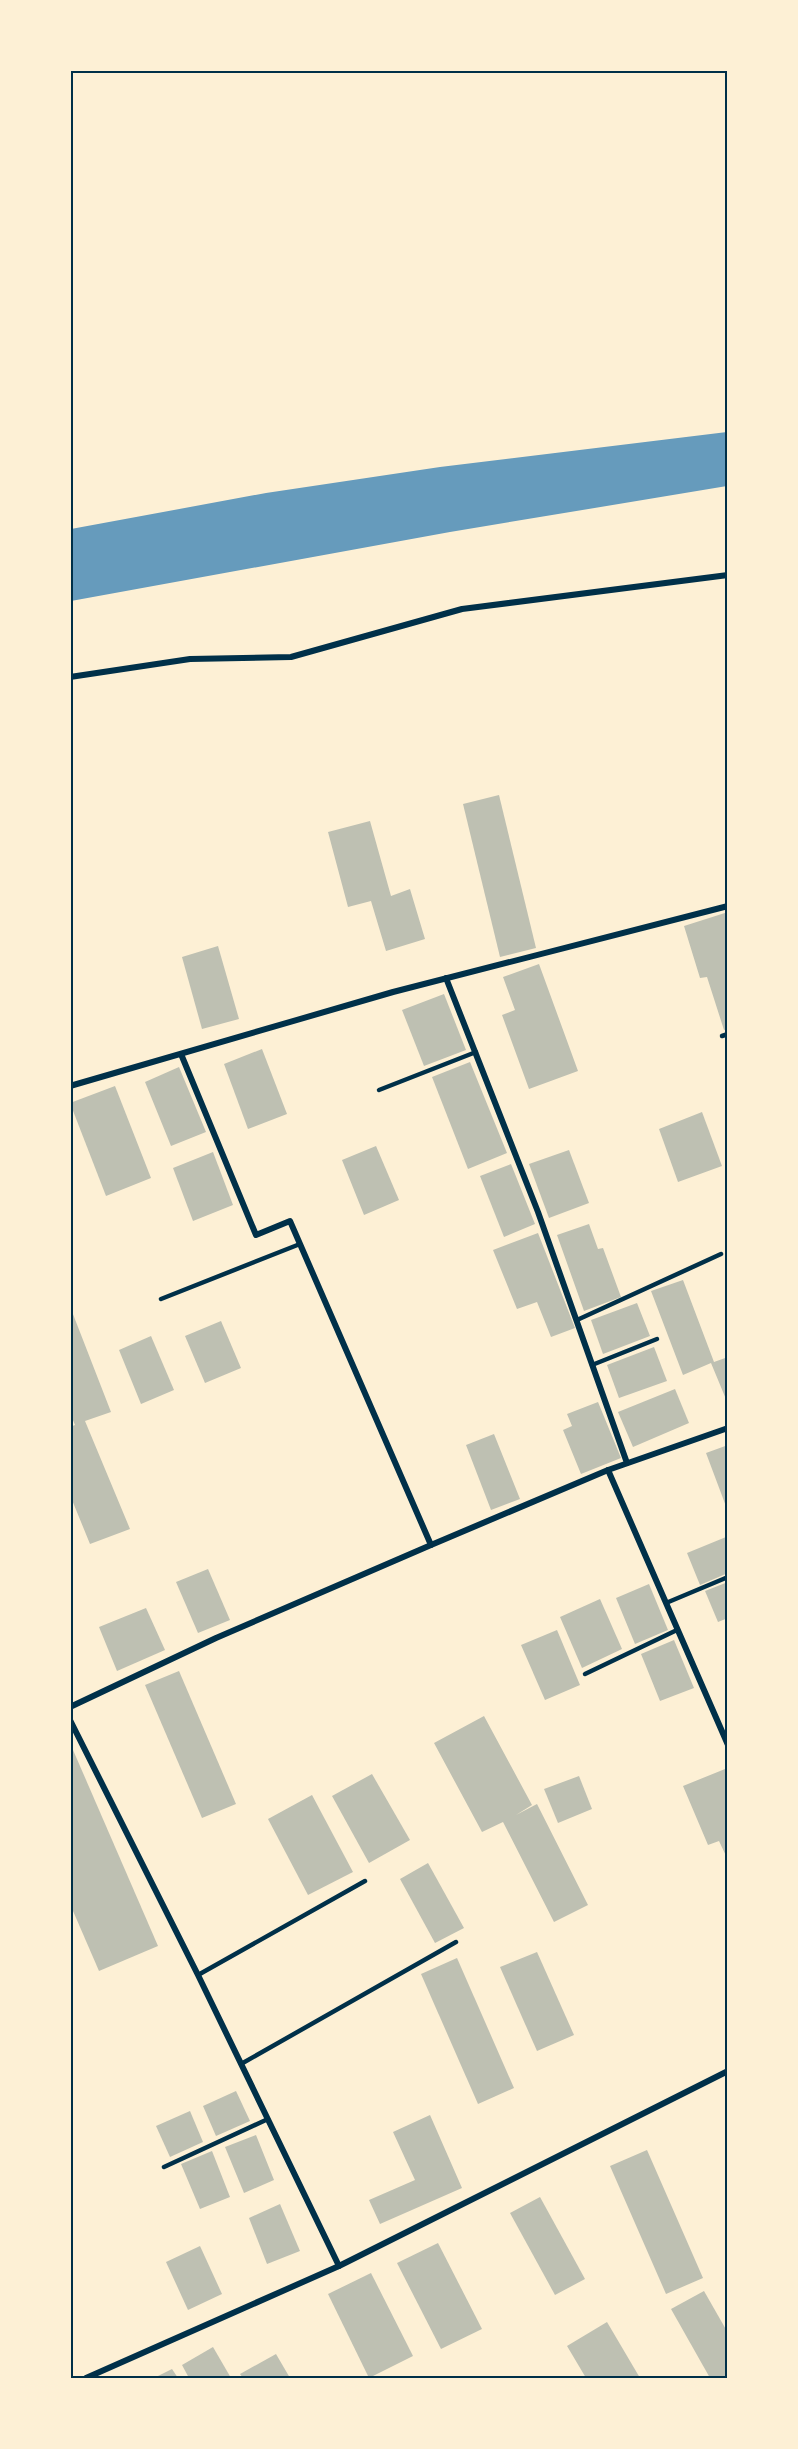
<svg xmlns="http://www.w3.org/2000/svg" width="798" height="2449" font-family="Cabin,sans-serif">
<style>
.water{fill:#669bbc}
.building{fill:#bec0b2}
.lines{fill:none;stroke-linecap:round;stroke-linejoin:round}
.service{stroke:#003049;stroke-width:4.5}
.minor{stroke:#003049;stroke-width:6}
.neatline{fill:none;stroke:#003049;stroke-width:2}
</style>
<rect width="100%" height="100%" fill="#fdf0d5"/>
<path class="water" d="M 727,432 L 727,486 L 450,532 L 71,601 L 71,529 L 266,493 L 440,467 Z"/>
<g class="building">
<path d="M 499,795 L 536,948 L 500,957 L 463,804 Z"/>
<path d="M 370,821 L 391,896 L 410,889 L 425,939 L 386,951 L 371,901 L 348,907 L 328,832 Z"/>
<path d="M 728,912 L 728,1029 L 724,1030 L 707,977 L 700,978 L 684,926 Z"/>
<path d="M 218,946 L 239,1019 L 202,1029 L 182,957 Z"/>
<path d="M 539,964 L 578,1071 L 529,1089 L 502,1015 L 515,1010 L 503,977 Z"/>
<path d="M 444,994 L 466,1050 L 424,1066 L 402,1010 Z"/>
<path d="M 262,1049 L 287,1114 L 248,1129 L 224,1064 Z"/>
<path d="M 470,1062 L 507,1153 L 468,1169 L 432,1077 Z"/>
<path d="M 179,1067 L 206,1132 L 171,1146 L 145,1082 Z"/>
<path d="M 115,1086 L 151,1178 L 106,1196 L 70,1103 Z"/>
<path d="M 702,1112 L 722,1166 L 678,1182 L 659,1129 Z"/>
<path d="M 376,1146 L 399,1200 L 364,1215 L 342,1160 Z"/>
<path d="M 569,1150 L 589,1203 L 549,1218 L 529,1164 Z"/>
<path d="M 213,1152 L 233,1205 L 193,1221 L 173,1168 Z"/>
<path d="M 511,1164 L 535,1224 L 504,1237 L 480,1176 Z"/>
<path d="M 589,1224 L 598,1249 L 603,1248 L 621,1297 L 584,1311 L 557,1235 Z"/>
<path d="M 538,1233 L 575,1328 L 551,1337 L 537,1302 L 517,1309 L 493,1250 Z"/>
<path d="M 683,1280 L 714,1362 L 728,1357 L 728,1404 L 711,1363 L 683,1375 L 651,1291 Z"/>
<path d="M 637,1303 L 650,1336 L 603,1354 L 591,1320 Z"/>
<path d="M 71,1309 L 111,1412 L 85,1421 L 130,1529 L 90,1544 L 70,1495 L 70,1427 L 75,1425 L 70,1413 Z"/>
<path d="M 221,1321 L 241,1368 L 205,1383 L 185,1336 Z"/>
<path d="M 151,1336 L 174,1390 L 141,1404 L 119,1350 Z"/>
<path d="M 654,1347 L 667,1381 L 619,1398 L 607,1365 Z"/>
<path d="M 675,1389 L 689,1423 L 633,1447 L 618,1412 Z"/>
<path d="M 598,1402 L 621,1458 L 581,1474 L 563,1430 L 572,1426 L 567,1414 Z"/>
<path d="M 494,1434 L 520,1499 L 491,1510 L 466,1445 Z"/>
<path d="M 728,1445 L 728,1509 L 727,1509 L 706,1453 Z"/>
<path d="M 726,1537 L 728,1573 L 700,1585 L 687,1553 Z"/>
<path d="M 208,1569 L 230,1620 L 198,1633 L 176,1582 Z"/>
<path d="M 728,1582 L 728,1618 L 718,1622 L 705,1591 Z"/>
<path d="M 649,1584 L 668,1630 L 635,1644 L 616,1598 Z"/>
<path d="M 600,1599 L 622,1649 L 582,1668 L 560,1617 Z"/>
<path d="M 146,1608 L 165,1650 L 117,1671 L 99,1627 Z"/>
<path d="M 557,1630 L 580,1685 L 545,1700 L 521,1645 Z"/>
<path d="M 674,1640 L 694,1688 L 660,1701 L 641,1654 Z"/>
<path d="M 179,1671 L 236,1804 L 202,1818 L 145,1685 Z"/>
<path d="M 484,1716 L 532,1805 L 516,1815 L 537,1804 L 588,1905 L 554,1922 L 503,1822 L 482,1832 L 434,1743 Z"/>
<path d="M 70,1743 L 158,1946 L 99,1971 L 70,1904 Z"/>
<path d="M 725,1769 L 728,1773 L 728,1860 L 719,1841 L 708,1845 L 683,1786 Z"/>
<path d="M 372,1774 L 410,1840 L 369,1863 L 332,1796 Z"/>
<path d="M 579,1776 L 592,1809 L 558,1823 L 544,1789 Z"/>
<path d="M 312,1795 L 353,1872 L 308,1895 L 268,1819 Z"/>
<path d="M 428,1863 L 464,1928 L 435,1943 L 400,1879 Z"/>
<path d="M 537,1952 L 574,2035 L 537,2051 L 500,1967 Z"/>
<path d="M 457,1958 L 514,2088 L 478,2104 L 421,1974 Z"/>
<path d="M 236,2091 L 250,2121 L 216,2136 L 203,2106 Z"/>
<path d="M 190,2111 L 203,2142 L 170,2157 L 156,2126 Z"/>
<path d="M 430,2115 L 462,2188 L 380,2224 L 369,2200 L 415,2180 L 393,2132 Z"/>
<path d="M 256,2135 L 274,2180 L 244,2193 L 225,2147 Z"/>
<path d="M 647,2150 L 703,2278 L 666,2294 L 610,2166 Z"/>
<path d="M 212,2151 L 230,2197 L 200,2209 L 181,2164 Z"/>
<path d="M 540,2197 L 585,2279 L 555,2295 L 510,2213 Z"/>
<path d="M 280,2204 L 300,2251 L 267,2264 L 249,2218 Z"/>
<path d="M 438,2243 L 482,2329 L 441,2349 L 397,2263 Z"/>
<path d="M 200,2246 L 222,2294 L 188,2310 L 166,2262 Z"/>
<path d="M 371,2273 L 413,2356 L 369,2378 L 328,2294 Z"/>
<path d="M 704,2291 L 728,2333 L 728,2378 L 710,2378 L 671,2309 Z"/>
<path d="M 607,2322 L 640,2378 L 586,2378 L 567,2346 Z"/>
<path d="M 213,2347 L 231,2378 L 189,2378 L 182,2365 Z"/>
<path d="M 276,2354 L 290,2378 L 243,2378 L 240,2374 Z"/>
<path d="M 172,2369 L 178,2378 L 154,2378 Z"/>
</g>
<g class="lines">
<g class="service">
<path d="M 722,1036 L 728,1034"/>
<path d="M 379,1090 L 476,1052"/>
<path d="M 161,1299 L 300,1244"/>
<path d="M 577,1320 L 721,1254"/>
<path d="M 592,1365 L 657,1339"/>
<path d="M 666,1603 L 728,1577"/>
<path d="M 585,1674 L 677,1630"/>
<path d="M 198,1975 L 365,1881"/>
<path d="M 241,2064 L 456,1942"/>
<path d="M 164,2167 L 268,2119"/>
</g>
<g class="minor">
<path d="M 70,677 L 190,659 L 291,657 L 462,609 L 728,575"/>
<path d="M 446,978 L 538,1212 L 627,1463"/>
<path d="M 181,1054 L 256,1235 L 290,1221 L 431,1545"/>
<path d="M 70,1086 L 393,992 L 728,906"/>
<path d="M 608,1470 L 728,1745"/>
<path d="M 70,1707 L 216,1638 L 431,1545 L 608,1470 L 728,1428"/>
<path d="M 70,1720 L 198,1975 L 339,2266"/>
<path d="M 86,2378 L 339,2266 L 728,2071"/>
</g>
</g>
<rect width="798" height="2449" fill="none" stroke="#fdf0d5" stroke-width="144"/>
<rect x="72" y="72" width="654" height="2305" class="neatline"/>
</svg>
